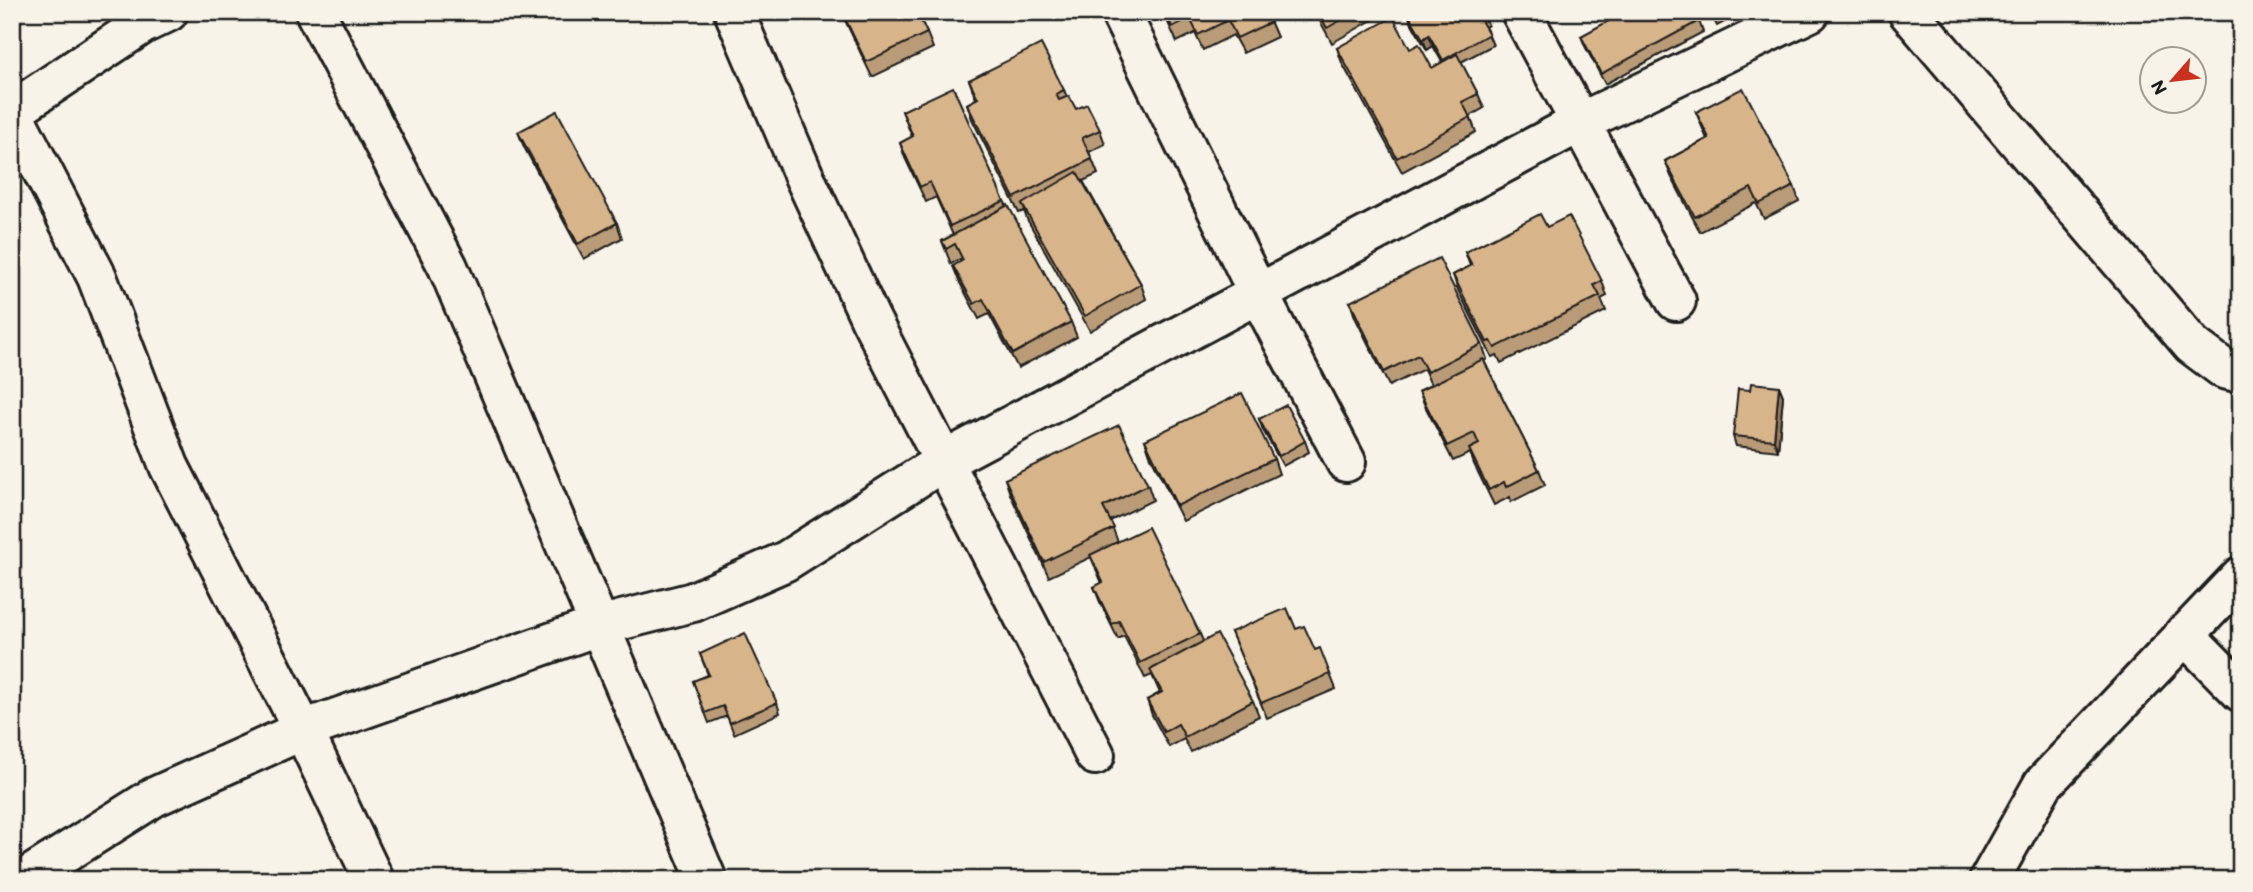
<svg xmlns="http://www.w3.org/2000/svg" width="2253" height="892" font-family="Itim,sans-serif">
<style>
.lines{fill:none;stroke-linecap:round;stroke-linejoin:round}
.minor-casing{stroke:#1c1c1c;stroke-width:44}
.minor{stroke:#f7f3e8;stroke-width:38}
.wall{fill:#ba9b77;stroke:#1c1c1c;stroke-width:2}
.shaded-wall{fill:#977e61;stroke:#1c1c1c;stroke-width:2}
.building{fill:#d8b48a;stroke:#1c1c1c;stroke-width:2}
</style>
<rect width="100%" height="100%" fill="#f7f3e8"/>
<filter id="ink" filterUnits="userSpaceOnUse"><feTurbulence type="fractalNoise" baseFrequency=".0143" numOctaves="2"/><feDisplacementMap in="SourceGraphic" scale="14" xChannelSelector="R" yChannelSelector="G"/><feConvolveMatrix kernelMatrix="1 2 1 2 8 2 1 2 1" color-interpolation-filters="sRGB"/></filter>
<g filter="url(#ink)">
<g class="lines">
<g class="minor-casing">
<g id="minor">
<path d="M 315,12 L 448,267 L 707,880"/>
<path d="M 734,12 L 803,174 L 871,320 L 1095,755"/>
<path d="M 1120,12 L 1258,293 L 1346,462"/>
<path d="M 1521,12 L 1676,301"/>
<path d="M 1908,12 L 2192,345 L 2224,369 L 2241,373"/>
<path d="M 12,111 L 143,24 L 168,12"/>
<path d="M 12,112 L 97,277 L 169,466 L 303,730 L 374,880"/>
<path d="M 2184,634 L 2241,692"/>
<path d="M 23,880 L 154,797 L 303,730 L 598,626 L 693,602 L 786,561 L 944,461 L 1579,123 L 1810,12"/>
<path d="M 1989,880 L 2043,784 L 2241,576"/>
</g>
</g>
<use href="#minor" class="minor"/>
</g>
<g class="wall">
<path d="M 841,12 L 917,12 L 927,33 L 933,48 L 872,77 Z"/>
<path d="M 1163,12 L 1270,12 L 1267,14 L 1277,37 L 1243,53 L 1233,35 L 1203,50 L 1195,33 L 1177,42 Z"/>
<path d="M 1315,12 L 1386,12 L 1332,43 Z"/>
<path d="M 1407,12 L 1484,15 L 1488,25 L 1485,27 L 1493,45 L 1461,62 L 1478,94 L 1484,108 L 1470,116 L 1476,132 L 1402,172 L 1342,63 L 1337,48 L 1410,49 L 1432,68 L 1442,62 L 1433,46 L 1427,50 L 1411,22 Z"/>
<path d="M 1710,12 L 1743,12 L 1717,26 Z"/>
<path d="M 1699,21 L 1703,32 L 1605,84 L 1585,46 L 1581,36 Z"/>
<path d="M 969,80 L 1064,90 L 1067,97 L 1076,109 L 1100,130 L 1105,144 L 1089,152 L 1098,174 L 1083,181 L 1141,284 L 1146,299 L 1090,331 L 1027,219 L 1024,211 L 1019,213 L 972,119 L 967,104 L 976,99 Z"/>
<path d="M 902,111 L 1004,201 L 1007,206 L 1071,322 L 1077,337 L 1018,368 L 989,314 L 979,319 L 959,281 L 953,266 L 961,262 L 960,259 L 951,264 L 942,241 L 953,235 L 936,197 L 926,202 L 905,158 L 900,143 L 912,137 Z"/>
<path d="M 1696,112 L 1794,186 L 1799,201 L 1764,219 L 1756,203 L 1700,232 L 1671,176 L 1665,161 L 1707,139 Z"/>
<path d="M 518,132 L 617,223 L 622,238 L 584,259 L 524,147 Z"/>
<path d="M 1547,227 L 1602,281 L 1607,296 L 1601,299 L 1606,311 L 1501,363 L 1497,355 L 1492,357 L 1458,290 L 1453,275 L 1470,266 L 1465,252 Z"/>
<path d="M 1350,302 L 1482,344 L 1487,359 L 1484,361 L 1539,470 L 1545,485 L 1511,502 L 1510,497 L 1494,505 L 1474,464 L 1470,453 L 1453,461 L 1425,406 L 1419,391 L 1431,385 L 1424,369 L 1389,386 L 1355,317 Z"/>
<path d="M 1779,386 L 1783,396 L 1778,451 L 1736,446 L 1733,436 L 1750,390 Z"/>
<path d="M 1259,419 L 1305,441 L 1309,452 L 1283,466 L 1263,430 Z"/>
<path d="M 1145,440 L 1274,459 L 1279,474 L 1183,521 L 1150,455 Z"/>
<path d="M 1005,479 L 1148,485 L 1153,500 L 1110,521 L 1118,542 L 1200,634 L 1203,641 L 1253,701 L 1259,716 L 1191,752 L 1184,739 L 1169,747 L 1152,715 L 1147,700 L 1160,693 L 1152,675 L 1145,678 L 1124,636 L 1118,639 L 1100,602 L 1094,587 L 1102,583 L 1091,557 L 1049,577 L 1010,494 Z"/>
<path d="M 1296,629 L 1315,650 L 1330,674 L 1336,689 L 1267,718 L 1231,632 Z"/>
<path d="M 700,654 L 777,703 L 780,713 L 734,734 L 727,716 L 709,723 L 693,681 L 708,675 Z"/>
</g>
<g class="shaded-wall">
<path d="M 1429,35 L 1433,46 L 1427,50 L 1423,39 Z"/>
<path d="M 1779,386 L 1783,396 L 1778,451 L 1774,440 Z"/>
</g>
<g class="building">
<path d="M 842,12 L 917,12 L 927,33 L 866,62 Z"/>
<path d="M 1165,12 L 1267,12 L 1271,22 L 1237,38 L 1228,20 L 1198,35 L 1190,18 L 1172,27 Z"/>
<path d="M 1318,12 L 1355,12 L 1327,28 Z"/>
<path d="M 1407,12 L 1483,12 L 1484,15 L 1479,17 L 1489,34 L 1443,60 L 1429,35 L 1423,39 Z"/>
<path d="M 1625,12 L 1695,12 L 1699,21 L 1601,74 L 1581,36 Z"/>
<path d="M 1393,17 L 1410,49 L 1419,44 L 1432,68 L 1457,54 L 1478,94 L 1462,102 L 1470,117 L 1397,158 L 1337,48 Z"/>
<path d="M 1041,44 L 1064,90 L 1056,94 L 1059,100 L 1069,96 L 1076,109 L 1087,104 L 1100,130 L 1082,138 L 1092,159 L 1014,198 L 967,104 L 978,98 L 969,80 Z"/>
<path d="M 953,87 L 1004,201 L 950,226 L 930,182 L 920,187 L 900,143 L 913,136 L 902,111 Z"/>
<path d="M 1743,88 L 1794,186 L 1759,204 L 1751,188 L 1695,217 L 1665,161 L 1709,138 L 1696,112 Z"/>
<path d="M 557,111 L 617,223 L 578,244 L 518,132 Z"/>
<path d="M 1077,172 L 1141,284 L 1085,316 L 1022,204 Z"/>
<path d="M 1008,205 L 1071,322 L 1013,354 L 983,299 L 974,304 L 953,266 L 963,260 L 955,244 L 946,249 L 942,241 Z"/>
<path d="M 1540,214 L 1547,227 L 1569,216 L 1602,281 L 1594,285 L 1600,296 L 1495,348 L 1491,341 L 1487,342 L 1453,275 L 1472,265 L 1465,252 Z"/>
<path d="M 1439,258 L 1482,344 L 1427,372 L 1418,355 L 1384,372 L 1350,302 Z"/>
<path d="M 1483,359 L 1539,470 L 1506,487 L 1504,482 L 1489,490 L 1469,449 L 1479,444 L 1474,433 L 1447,446 L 1419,391 Z"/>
<path d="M 1751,383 L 1779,386 L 1774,440 L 1733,436 L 1738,389 L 1750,390 Z"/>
<path d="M 1242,393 L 1274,459 L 1177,506 L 1145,440 Z"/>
<path d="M 1286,405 L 1305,441 L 1279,456 L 1259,419 Z"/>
<path d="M 1119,425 L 1148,485 L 1103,507 L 1114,528 L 1044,562 L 1005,479 Z"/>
<path d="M 1148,527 L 1200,634 L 1140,663 L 1119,621 L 1112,624 L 1094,587 L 1103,582 L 1090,555 Z"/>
<path d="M 1287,608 L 1296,629 L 1304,626 L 1315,650 L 1320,648 L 1330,674 L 1261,703 L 1231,632 Z"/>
<path d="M 745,633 L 777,703 L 730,723 L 723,706 L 705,713 L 693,681 L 709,675 L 700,654 Z"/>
<path d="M 1217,634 L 1253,701 L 1185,737 L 1178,724 L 1164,732 L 1147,700 L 1162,692 L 1150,670 Z"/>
<path d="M 879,875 L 880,880 L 852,880 Z"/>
</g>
</g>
<rect width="2253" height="892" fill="none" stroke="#f7f3e8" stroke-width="42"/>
<rect x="21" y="21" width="2211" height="850" fill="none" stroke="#1c1c1c" stroke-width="2.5" filter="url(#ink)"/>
<g transform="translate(2173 80) rotate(242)"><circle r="33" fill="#f7f3e8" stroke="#9f9d96" stroke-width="2"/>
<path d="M0-5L12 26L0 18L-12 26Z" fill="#c8321e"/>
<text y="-10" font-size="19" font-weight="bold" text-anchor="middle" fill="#1c1c1c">N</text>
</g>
</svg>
